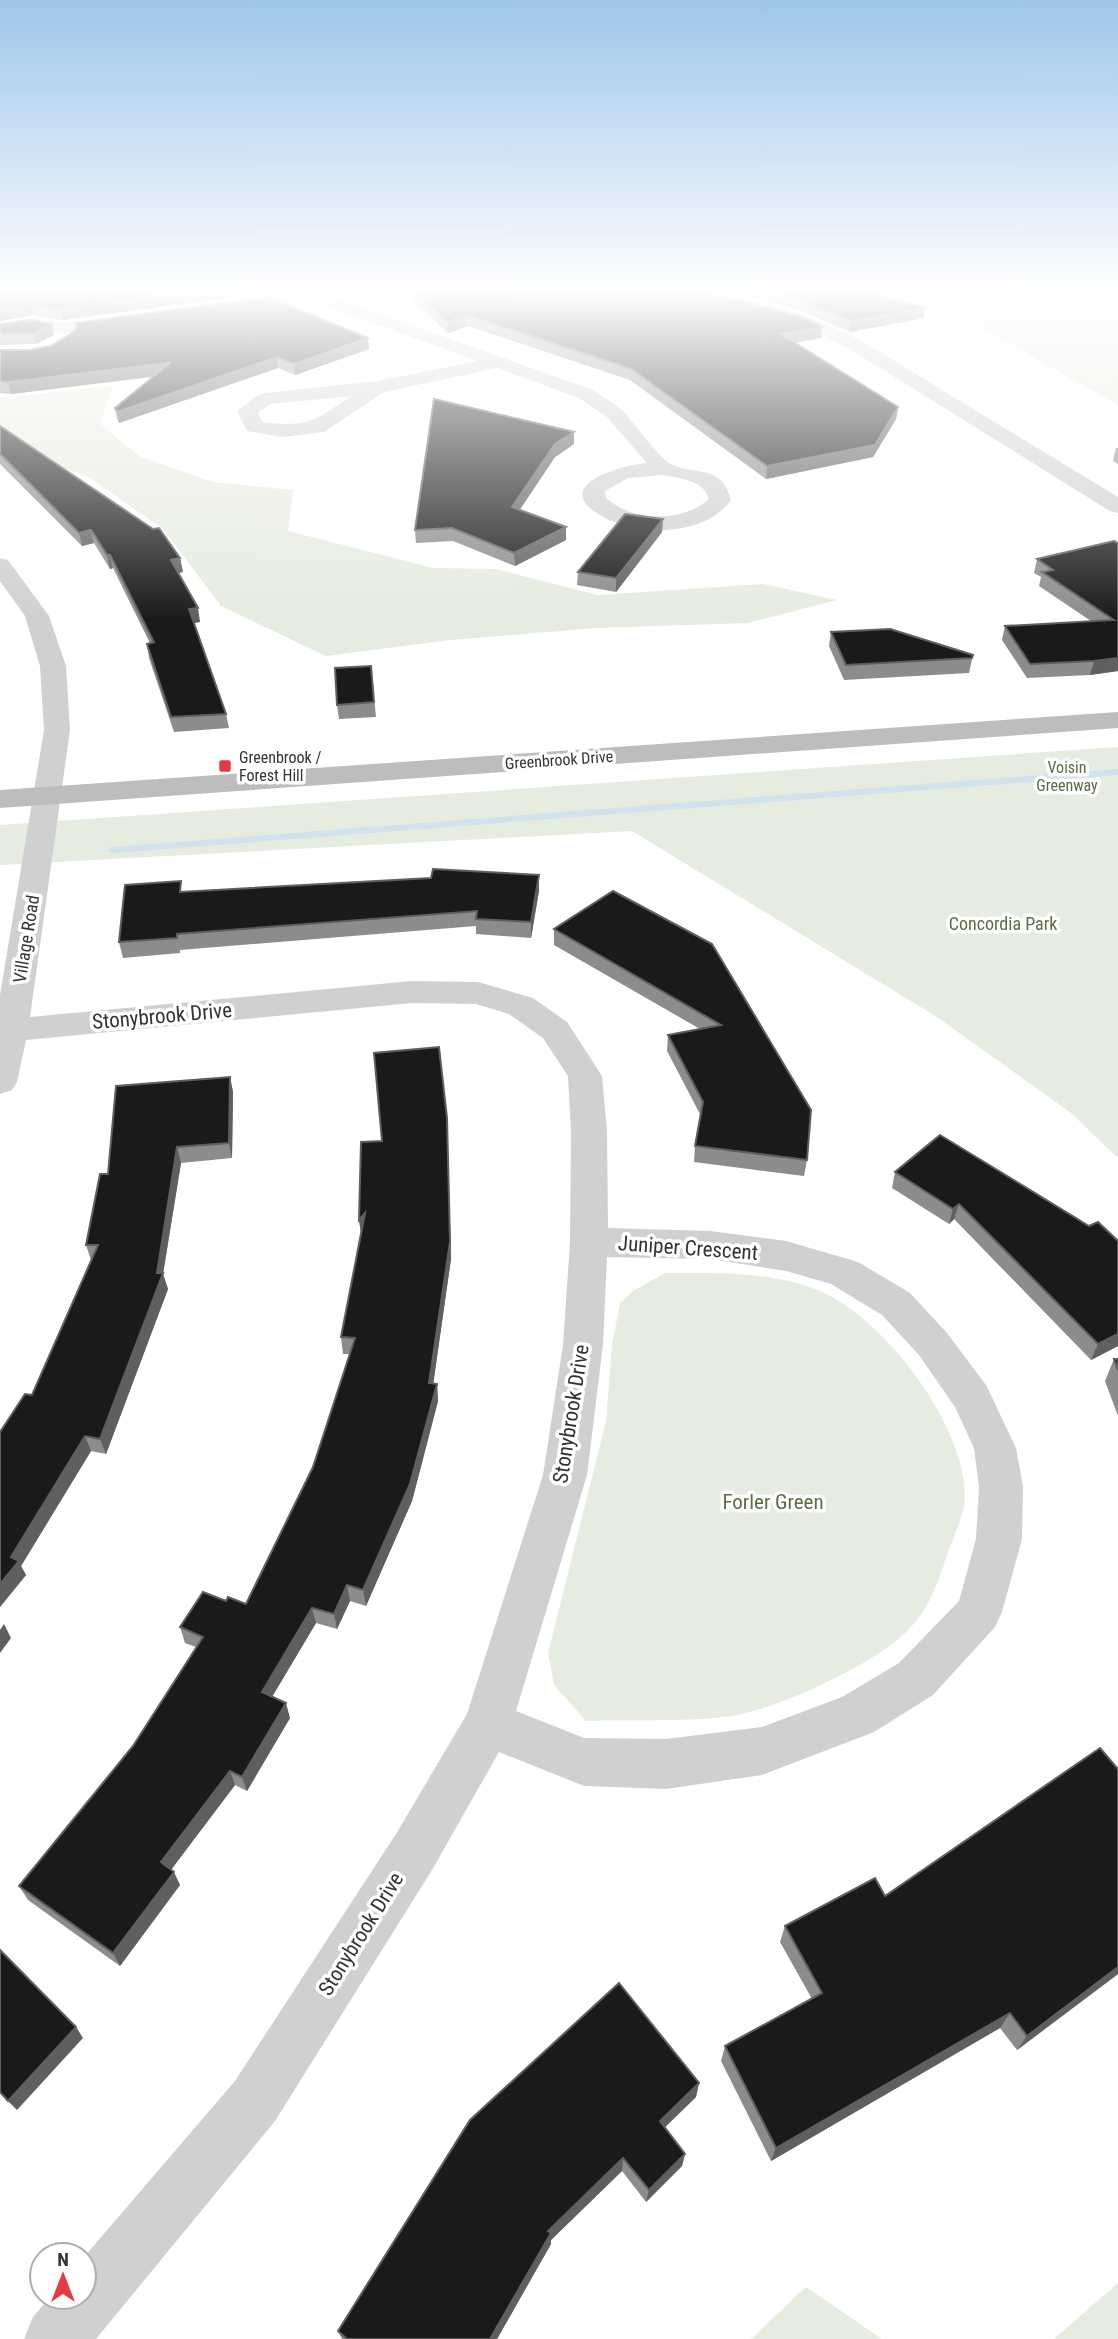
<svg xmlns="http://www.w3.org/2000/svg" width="1118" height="2339" font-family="'Roboto Condensed',sans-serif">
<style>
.green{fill:#e6ecdf}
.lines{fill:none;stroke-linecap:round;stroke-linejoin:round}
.stream{fill:#cfe2ee;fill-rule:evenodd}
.street{fill:#d0d0d0;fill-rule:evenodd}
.secondary{fill:#bdbdbd;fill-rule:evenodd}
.wall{fill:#8c8c8c}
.shaded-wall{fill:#5f5f5f}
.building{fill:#1a1a1a;stroke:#5f5f5f;stroke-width:2}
.poi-dot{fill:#e63946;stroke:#fff;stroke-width:2.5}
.labels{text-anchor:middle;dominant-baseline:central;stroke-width:7;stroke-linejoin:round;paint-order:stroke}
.far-poi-label{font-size:16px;fill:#333;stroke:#fff;text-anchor:start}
.far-street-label{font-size:16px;fill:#333;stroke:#fff}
.far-park-label{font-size:16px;fill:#56703f;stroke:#fff}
.park-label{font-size:18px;fill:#56703f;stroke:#fff}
.street-label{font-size:18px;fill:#333;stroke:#fff}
.near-street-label{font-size:21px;fill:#333;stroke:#fff}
.near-park-label{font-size:21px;fill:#56703f;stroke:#fff}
</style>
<rect width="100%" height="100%" fill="#fff"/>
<g class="green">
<path d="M 879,292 L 1118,292 L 1118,405 L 954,312 Z"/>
<path d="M 113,386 L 100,424 L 139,456 L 212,482 L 293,490 L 288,531 L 433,568 L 495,569 L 598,595 L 763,584 L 837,600 L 747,623 L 597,628 L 450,640 L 326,656 L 221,606 L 163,529 L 90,478 L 0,443 L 0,398 Z"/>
<path d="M 1118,747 L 1118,1158 L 1071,1113 L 937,1017 L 632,831 L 0,865 L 0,825 Z"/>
<path d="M 665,1273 C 717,1273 774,1271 822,1292 C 885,1320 965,1425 965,1496 C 966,1512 950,1544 945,1561 C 936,1588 926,1614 904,1634 C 869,1667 772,1712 724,1717 C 678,1722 632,1719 586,1721 L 554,1685 L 548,1653 L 606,1421 L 612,1345 L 620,1303 L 633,1291 Z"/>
<path d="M 1118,2283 L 1118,2339 L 1054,2339 Z"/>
<path d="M 806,2287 L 882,2339 L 751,2339 Z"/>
</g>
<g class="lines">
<path class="stream" d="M 1118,769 L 1118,775 L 113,853 L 107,850 L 113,847 Z"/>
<g class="street">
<path d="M 292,292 L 339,292 L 332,297 L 593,390 C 603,397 615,403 624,412 C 634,423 659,458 671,464 C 693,476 722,463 731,500 C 705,537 636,537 600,515 C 549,485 622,465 647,463 L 607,417 L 579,398 L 497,368 L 384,392 L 324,432 L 283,437 L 247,431 L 237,411 L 258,395 L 265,393 L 378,381 L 478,361 L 309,300 L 225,312 L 216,307 L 225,302 ZM 352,396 C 315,420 309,428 262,422 L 258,413 L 270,404 ZM 663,475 C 679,478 704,480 709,499 C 682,523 633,522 606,498 L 605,491 L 628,478 Z"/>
<path d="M 693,292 C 750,292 809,315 860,340 L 1118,497 L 1118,513 L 1110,511 L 848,348 L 805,327 L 695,296 Z"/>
<path d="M 126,315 L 132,316 L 135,320 L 132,324 L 63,333 L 33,328 L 0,333 L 0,323 L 33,318 L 63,323 Z"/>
<path d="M 0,558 L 8,560 L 49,616 L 66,666 L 70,730 L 30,1017 L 412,981 L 478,982 L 533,998 L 567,1022 L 602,1076 L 607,1131 L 608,1228 L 710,1231 L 786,1241 L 858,1262 L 910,1293 L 947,1333 L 986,1385 L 1016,1448 L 1023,1487 L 1022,1539 L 1002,1612 L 995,1627 L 933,1695 L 874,1732 L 762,1775 L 666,1789 L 584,1786 L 499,1752 L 432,1870 L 275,2121 L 96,2339 L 24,2339 L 33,2317 L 50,2297 L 84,2297 L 84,2257 L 235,2081 L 396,1834 L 467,1714 L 543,1475 L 563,1345 L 570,1242 L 571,1131 L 568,1076 L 543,1038 L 509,1014 L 476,1004 L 412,1003 L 26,1040 L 17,1082 L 12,1090 L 0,1094 L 0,995 L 44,730 L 40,666 L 25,616 L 0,581 ZM 607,1257 L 710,1259 L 786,1271 L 831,1284 L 882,1315 L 919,1355 L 955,1407 L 974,1448 L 979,1487 L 976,1539 L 959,1601 L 899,1663 L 842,1697 L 762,1727 L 666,1739 L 584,1738 L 516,1711 L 587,1475 L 603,1345 Z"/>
</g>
<path class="secondary" d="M 1118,712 L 1118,728 L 0,808 L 0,790 Z"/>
</g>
<g class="wall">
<path d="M 0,292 L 239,296 L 63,320 L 33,315 L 0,321 Z"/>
<path d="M 404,292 L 711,292 L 822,327 L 821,338 L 795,343 L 898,407 L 896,419 L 873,457 L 766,479 L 630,380 L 468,326 L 448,333 Z"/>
<path d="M 726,292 L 872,292 L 924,318 L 850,332 L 801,311 L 758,298 Z"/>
<path d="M 0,324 L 52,324 L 54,335 L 36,344 L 0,345 Z"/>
<path d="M 369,349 L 295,375 L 278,368 L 119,423 L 117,419 L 115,408 L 153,377 L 11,394 L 0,393 L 0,350 Z"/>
<path d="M 0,426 L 180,558 L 183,572 L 178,573 L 200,622 L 194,623 L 226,714 L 229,728 L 174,732 L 149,658 L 147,644 L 150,643 L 113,568 L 110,569 L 94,543 L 82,546 L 0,464 Z"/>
<path d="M 574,432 L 574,444 L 555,457 L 520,509 L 566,540 L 515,566 L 453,541 L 416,543 L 415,530 Z"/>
<path d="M 1116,448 L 1118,448 L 1118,464 L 1113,461 Z"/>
<path d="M 663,519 L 662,532 L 616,592 L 577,585 L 578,572 Z"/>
<path d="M 1118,543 L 1118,671 L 1090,675 L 1027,678 L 1002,640 L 1005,626 L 1091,621 L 1039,586 L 1041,577 L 1034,573 L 1037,559 Z"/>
<path d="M 831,632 L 973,655 L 969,673 L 844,680 L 829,646 Z"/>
<path d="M 371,666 L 376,717 L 339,719 L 337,705 Z"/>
<path d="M 539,875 L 539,891 L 531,938 L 476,934 L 476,926 L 180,950 L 180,953 L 123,958 L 119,942 L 183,892 Z"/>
<path d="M 554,929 L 712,944 L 807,1160 L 804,1176 L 694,1162 L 695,1146 L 701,1116 L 667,1051 L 668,1035 L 700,1029 L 554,945 Z"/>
<path d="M 230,1077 L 233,1092 L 232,1158 L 181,1163 L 163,1274 L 168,1289 L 106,1454 L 91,1451 L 21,1566 L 26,1575 L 0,1607 L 0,1432 L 32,1395 L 91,1260 L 86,1245 Z"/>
<path d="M 447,1118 L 451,1259 L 433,1384 L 437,1384 L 438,1401 L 412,1501 L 366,1606 L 350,1601 L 337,1629 L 316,1623 L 272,1697 L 290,1718 L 247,1791 L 235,1785 L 171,1870 L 180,1885 L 120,1966 L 28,1900 L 19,1886 L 133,1746 L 196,1647 L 185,1643 L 180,1627 L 226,1601 L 246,1604 L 313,1467 L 350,1354 L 343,1354 L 341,1337 L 361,1234 L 359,1220 L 382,1141 Z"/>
<path d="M 895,1172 L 1089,1226 L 1118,1346 L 1091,1360 L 954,1219 L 949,1224 L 892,1188 Z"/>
<path d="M 1114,1359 L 1118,1359 L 1118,1416 L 1105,1381 Z"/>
<path d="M 1118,1769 L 1118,1974 L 1017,2050 L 1000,2028 L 771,2161 L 721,2061 L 725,2046 L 812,1999 L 780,1942 L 785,1926 L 885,1896 Z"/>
<path d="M 699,2083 L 696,2097 L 664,2128 L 685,2154 L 682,2166 L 646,2202 L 622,2171 L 551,2240 L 551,2244 L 497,2339 L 342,2339 L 338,2331 Z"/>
</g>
<g class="shaded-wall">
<path d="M 188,292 L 239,292 L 239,296 L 63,320 L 61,309 Z"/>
<path d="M 30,305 L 33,315 L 0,321 L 0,310 Z"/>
<path d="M 925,308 L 924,318 L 850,332 L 851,321 Z"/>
<path d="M 467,315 L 468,326 L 448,333 L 447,322 Z"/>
<path d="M 52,324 L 54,335 L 36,344 L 34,333 Z"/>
<path d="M 822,327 L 821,338 L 780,345 L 781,334 Z"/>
<path d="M 368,338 L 369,349 L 295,375 L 294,364 Z"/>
<path d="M 277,357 L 278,368 L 119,423 L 117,412 Z"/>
<path d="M 170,363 L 172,374 L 11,394 L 8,382 Z"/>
<path d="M 898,407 L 896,419 L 873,457 L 766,479 L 767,466 Z"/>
<path d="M 574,432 L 574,444 L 555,457 L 513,520 L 512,507 L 555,444 Z"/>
<path d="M 663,519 L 662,532 L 616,592 L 616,578 Z"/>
<path d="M 566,527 L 566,540 L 515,566 L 514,553 Z"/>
<path d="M 91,530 L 94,543 L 82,546 L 79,533 Z"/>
<path d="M 107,555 L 110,555 L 113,568 L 110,569 Z"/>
<path d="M 180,558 L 183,572 L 174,574 L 171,560 Z"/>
<path d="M 198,608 L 200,622 L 192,623 L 189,609 Z"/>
<path d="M 1118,658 L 1118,671 L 1090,675 L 1094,661 Z"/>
<path d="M 539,875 L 539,891 L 531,938 L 531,922 Z"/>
<path d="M 230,1077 L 233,1092 L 232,1158 L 229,1143 Z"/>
<path d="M 447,1118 L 451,1259 L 431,1400 L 429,1383 Z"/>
<path d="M 177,1147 L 181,1163 L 163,1274 L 168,1289 L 106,1454 L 100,1439 L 157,1273 Z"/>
<path d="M 959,1204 L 954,1219 L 949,1224 L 953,1209 Z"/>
<path d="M 365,1213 L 362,1238 L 359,1220 Z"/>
<path d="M 1118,1334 L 1118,1346 L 1091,1360 L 1098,1344 Z"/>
<path d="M 437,1384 L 438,1401 L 412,1501 L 366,1606 L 363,1590 Z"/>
<path d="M 85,1436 L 91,1451 L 21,1566 L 26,1575 L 0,1607 L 0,1584 L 11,1557 Z"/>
<path d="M 347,1585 L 350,1601 L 337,1629 L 334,1614 Z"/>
<path d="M 312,1608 L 316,1623 L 266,1707 L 262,1692 Z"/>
<path d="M 4,1624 L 11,1638 L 0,1653 L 0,1630 Z"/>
<path d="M 286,1703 L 290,1718 L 247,1791 L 242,1777 Z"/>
<path d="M 230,1771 L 235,1785 L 167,1875 L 161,1862 Z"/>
<path d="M 174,1872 L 180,1885 L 120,1966 L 113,1953 Z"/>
<path d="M 1118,1967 L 1118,1974 L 1017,2050 L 1027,2036 Z"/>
<path d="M 1010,2013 L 1000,2028 L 771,2161 L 776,2148 Z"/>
<path d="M 76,2027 L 83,2038 L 17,2110 L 8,2101 Z"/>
<path d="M 699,2083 L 696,2097 L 657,2135 L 660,2121 Z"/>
<path d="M 685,2154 L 682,2166 L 646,2202 L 649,2190 Z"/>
<path d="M 623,2158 L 622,2171 L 551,2240 L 551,2244 L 497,2339 L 490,2339 L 548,2231 Z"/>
</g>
<g class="building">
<path d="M 0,292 L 188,292 L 61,309 L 30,305 L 0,310 Z"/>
<path d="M 415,292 L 711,292 L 805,318 L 822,327 L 781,334 L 898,407 L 875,445 L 767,466 L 631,369 L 467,315 L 447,322 Z"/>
<path d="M 775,292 L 872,292 L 925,308 L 851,321 L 802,301 Z"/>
<path d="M 267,297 L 368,338 L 294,364 L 277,357 L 117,412 L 115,408 L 170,363 L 8,382 L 0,381 L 0,350 L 29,350 L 50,346 L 69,335 L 77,328 L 76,323 Z"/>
<path d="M 31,320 L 52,324 L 34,333 L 0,334 L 0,324 Z"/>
<path d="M 434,399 L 574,432 L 555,444 L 512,507 L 566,527 L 514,553 L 452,528 L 415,530 Z"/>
<path d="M 0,426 L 153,529 L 159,528 L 180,558 L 171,560 L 198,608 L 189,609 L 226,714 L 171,717 L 147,644 L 154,642 L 110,555 L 107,555 L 91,530 L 79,533 L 0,454 Z"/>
<path d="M 625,514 L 663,519 L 616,578 L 578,572 Z"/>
<path d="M 1114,541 L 1118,543 L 1118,658 L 1094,661 L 1030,664 L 1005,626 L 1114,620 L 1042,572 L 1053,570 L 1037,559 Z"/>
<path d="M 890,629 L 973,655 L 972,658 L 846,665 L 831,632 Z"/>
<path d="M 371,666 L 374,702 L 337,705 L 335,668 Z"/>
<path d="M 433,869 L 539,875 L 531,922 L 476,919 L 477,911 L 177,934 L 177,938 L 119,942 L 125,885 L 181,881 L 180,892 L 431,878 Z"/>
<path d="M 613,891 L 712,944 L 811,1110 L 807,1160 L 695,1146 L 703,1102 L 668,1035 L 721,1025 L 554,929 Z"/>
<path d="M 439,1047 L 447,1118 L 450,1242 L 429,1383 L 437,1384 L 410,1484 L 363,1590 L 347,1585 L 334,1614 L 312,1608 L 262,1692 L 286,1703 L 242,1777 L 230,1771 L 161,1862 L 174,1872 L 113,1953 L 19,1886 L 133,1746 L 203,1637 L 180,1627 L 203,1592 L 226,1601 L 228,1597 L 246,1604 L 313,1467 L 355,1338 L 341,1337 L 365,1213 L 359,1220 L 361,1142 L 382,1141 L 374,1053 Z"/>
<path d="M 230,1077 L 229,1143 L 177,1147 L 157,1273 L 163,1273 L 100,1439 L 85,1436 L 11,1557 L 19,1561 L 0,1584 L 0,1432 L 25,1394 L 32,1395 L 98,1245 L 86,1245 L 100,1174 L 108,1174 L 116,1086 Z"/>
<path d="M 940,1135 L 1089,1226 L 1098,1222 L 1118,1241 L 1118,1334 L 1098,1344 L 959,1204 L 953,1209 L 895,1172 Z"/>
<path d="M 1114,1359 L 1118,1359 L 1118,1370 Z"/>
<path d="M 1100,1748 L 1118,1769 L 1118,1967 L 1027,2036 L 1010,2013 L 776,2148 L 725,2046 L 822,1993 L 785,1926 L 875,1878 L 885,1896 Z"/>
<path d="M 0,1950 L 76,2027 L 8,2101 L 0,2092 Z"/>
<path d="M 619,1983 L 699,2083 L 660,2121 L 685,2154 L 649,2190 L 623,2158 L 548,2231 L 551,2233 L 490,2339 L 347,2339 L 338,2331 L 470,2120 Z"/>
</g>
<linearGradient id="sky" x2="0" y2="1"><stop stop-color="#9ec6ea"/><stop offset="0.47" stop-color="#fff"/><stop offset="1" stop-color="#fff" stop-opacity="0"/></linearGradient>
<rect width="1118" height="620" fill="url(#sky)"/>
<rect class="poi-dot" x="218" y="759" width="14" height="14" rx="3.5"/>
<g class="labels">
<g class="far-poi-label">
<text x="239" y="757">Greenbrook /<tspan x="239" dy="18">Forest Hill</tspan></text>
</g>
<g class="far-street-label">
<text transform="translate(559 760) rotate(-4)">Greenbrook Drive</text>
</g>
<g class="far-park-label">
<text x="1067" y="767">Voisin<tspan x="1067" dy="18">Greenway</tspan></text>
</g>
<g class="park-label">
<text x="1003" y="923">Concordia Park</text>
</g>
<g class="street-label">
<text transform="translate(26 939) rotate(-81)">Village Road</text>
</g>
<g class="near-street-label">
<text transform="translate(162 1016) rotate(-5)">Stonybrook Drive</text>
<text transform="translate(688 1248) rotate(4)">Juniper Crescent</text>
<text transform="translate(571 1414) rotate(-81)">Stonybrook Drive</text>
<text transform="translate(361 1934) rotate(-58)">Stonybrook Drive</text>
</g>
<g class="near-park-label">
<text x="773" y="1502">Forler Green</text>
</g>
</g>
<g transform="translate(63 2276)"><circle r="33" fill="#ffffff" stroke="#adadad" stroke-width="2"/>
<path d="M0-5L12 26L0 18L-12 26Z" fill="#e63946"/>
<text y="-10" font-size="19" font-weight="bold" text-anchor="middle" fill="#333333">N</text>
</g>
</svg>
